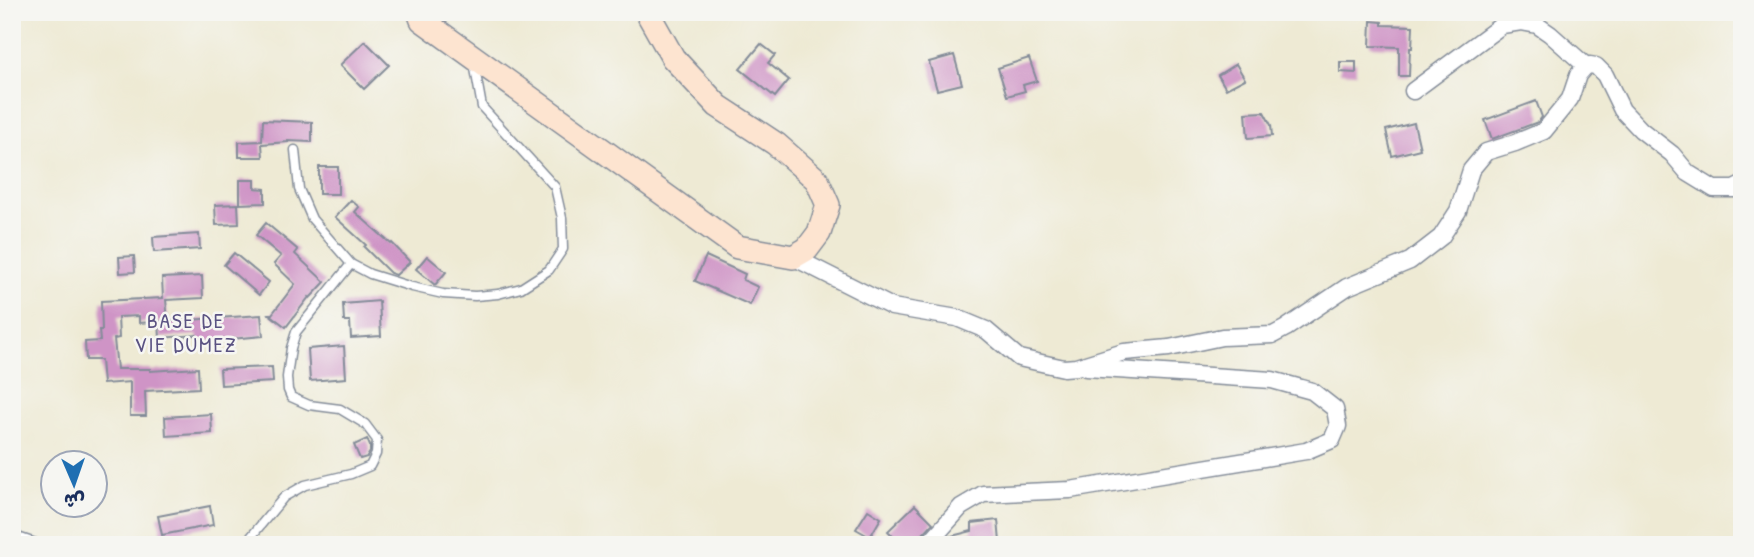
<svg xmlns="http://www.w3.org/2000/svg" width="1754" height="557" font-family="'Patrick Hand','Playpen Sans Arabic',sans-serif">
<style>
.building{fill:#cf94c6}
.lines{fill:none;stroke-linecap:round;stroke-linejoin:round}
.lane-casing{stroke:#848c99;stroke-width:11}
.street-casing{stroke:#848c99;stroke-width:19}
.secondary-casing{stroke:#848c99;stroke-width:26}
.lane{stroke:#fff;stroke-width:8}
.street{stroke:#fff;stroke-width:16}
.secondary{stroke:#fde4d0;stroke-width:23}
.labels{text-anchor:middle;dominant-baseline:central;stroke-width:5;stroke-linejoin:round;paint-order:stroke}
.neighbourhood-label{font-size:21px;letter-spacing:2px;fill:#5a5282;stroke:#f6f6f2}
</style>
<rect width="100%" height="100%" fill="#f6f6f2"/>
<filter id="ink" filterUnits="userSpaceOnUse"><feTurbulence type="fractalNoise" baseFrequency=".0143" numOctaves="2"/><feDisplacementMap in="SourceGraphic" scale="14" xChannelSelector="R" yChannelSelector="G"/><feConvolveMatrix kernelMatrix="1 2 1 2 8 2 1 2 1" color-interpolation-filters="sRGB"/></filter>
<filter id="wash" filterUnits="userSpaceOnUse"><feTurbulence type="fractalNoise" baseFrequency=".00686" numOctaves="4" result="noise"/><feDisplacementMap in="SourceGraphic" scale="28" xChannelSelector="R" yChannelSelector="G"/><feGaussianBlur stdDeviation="1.57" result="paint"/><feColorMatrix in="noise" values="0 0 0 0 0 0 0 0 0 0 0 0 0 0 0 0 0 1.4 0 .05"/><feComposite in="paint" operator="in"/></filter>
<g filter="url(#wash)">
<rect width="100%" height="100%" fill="#eeead4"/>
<g id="blocks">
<g class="building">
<path d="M 1371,21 L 1382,22 L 1382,25 L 1413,26 L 1412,48 L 1410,48 L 1409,76 L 1399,76 L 1399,47 L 1370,46 Z"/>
<path d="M 365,41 L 389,65 L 364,89 L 340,65 Z"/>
<path d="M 761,44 L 775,55 L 768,63 L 789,80 L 775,97 L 740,69 Z"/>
<path d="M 954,55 L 962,84 L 937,90 L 929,62 Z"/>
<path d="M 1029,58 L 1037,81 L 1023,85 L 1025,91 L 1007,96 L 998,68 Z"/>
<path d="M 1340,62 L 1356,62 L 1356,73 L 1340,72 Z"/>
<path d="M 1236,64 L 1245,79 L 1226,89 L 1218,75 Z"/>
<path d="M 1536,101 L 1542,117 L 1538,122 L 1492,139 L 1485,120 Z"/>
<path d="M 1264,112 L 1271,125 L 1272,136 L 1248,138 L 1246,113 Z"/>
<path d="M 263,120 L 312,122 L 312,142 L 288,141 L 288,142 L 262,144 L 263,157 L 239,157 L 239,142 L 262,141 Z"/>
<path d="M 1414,123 L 1420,149 L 1392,156 L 1386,130 Z"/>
<rect x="319" y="167" width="19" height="27"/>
<path d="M 240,180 L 255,180 L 255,188 L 265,189 L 265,203 L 240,204 Z"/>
<path d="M 351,200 L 359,207 L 355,212 L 391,244 L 392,243 L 410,262 L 396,275 L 390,273 L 364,247 L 366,245 L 335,217 Z"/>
<path d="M 238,204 L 239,224 L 216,225 L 215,205 Z"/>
<path d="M 266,223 L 298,250 L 295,254 L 325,282 L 310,298 L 309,297 L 286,327 L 269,314 L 272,314 L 295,284 L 274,264 L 281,256 L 256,235 Z"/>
<path d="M 199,234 L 200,249 L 154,252 L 153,237 Z"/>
<path d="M 234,253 L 269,282 L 259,295 L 224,265 Z"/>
<path d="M 134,256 L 135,272 L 120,273 L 119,257 Z"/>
<path d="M 427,256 L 446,272 L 435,285 L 416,269 Z"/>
<path d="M 706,256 L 745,274 L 743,280 L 758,287 L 750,305 L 695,281 Z"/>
<path d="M 202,276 L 203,298 L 166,300 L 168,321 L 139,323 L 139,316 L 118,317 L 119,338 L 114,339 L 117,369 L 150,369 L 150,371 L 198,368 L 199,388 L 145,391 L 146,416 L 130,416 L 130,382 L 103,384 L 101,360 L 86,360 L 85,342 L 100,341 L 99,330 L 102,330 L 101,301 L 163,298 L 162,278 Z"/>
<path d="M 379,301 L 381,336 L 351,338 L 350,321 L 344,321 L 343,304 Z"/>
<path d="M 261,315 L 263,336 L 198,342 L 197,335 L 160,338 L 159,322 Z"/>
<path d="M 344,346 L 346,378 L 310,381 L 308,349 Z"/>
<path d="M 272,367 L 273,382 L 221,385 L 220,369 Z"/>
<path d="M 211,414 L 212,433 L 166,436 L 165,417 Z"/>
<path d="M 367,439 L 370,446 L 370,452 L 367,457 L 360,459 L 354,445 Z"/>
<path d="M 915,505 L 933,523 L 913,545 L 901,545 L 888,531 Z"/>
<path d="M 210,506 L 213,525 L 162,535 L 158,516 Z"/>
<path d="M 868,510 L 881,518 L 870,537 L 856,529 Z"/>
<path d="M 998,520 L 1000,542 L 966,545 L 941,545 L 948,537 L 972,531 L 972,523 Z"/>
</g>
</g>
</g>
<g filter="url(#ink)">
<use href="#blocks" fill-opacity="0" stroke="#848c99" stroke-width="2"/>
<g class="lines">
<g class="lane-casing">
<g id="lane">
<path d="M 295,150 L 299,189 L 312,219 L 351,264 L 370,274 L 412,287 L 443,294 L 475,296 L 498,294 L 521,288 L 549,270 L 563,249 L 562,218 L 555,187 L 482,107 L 474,63"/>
<path d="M 12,535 L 41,545"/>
<path d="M 242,545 L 250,538 L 284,497 L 305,485 L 351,474 L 370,466 L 376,454 L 377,440 L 365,424 L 340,409 L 309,405 L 291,397 L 288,390 L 287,377 L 291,348 L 296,332 L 351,264"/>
</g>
</g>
<g class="street-casing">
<g id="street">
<path d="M 1413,91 L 1502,25 L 1521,22 L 1537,25 L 1550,34 L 1586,66"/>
<path d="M 793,257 L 892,307 L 957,318 L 986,330 L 1019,358 L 1064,368 L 1076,367 L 1124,352 L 1169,348 L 1222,337 L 1273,335 L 1286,328 L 1347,287 L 1410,261 L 1441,237 L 1458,211 L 1471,170 L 1486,152 L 1515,143 L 1544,131 L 1570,99 L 1578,75 L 1586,66 L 1590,65 L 1596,66 L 1605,75 L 1622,110 L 1641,130 L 1672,154 L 1688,173 L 1714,189 L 1734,189 L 1742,185"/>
<path d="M 927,545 L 961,507 L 983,494 L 1070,490 L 1306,451 L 1332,440 L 1338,426 L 1335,409 L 1312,391 L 1272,380 L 1086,368"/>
</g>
</g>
<g class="secondary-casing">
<path id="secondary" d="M 419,12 L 422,20 L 737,247 L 793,257 L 807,249 L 819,233 L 828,205 L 817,180 L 776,144 L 718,106 L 673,58 L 647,12"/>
</g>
<use href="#lane" class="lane"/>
<use href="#street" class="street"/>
<use href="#secondary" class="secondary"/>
</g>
</g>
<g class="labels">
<g class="neighbourhood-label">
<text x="186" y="320">BASE DE<tspan x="186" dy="24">VIE DUMEZ</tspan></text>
</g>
</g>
<rect width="1754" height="557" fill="none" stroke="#f6f6f2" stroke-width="42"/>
<g transform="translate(74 484) rotate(178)"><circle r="33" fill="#f6f6f2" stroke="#9ea6b7" stroke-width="2"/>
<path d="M0-5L12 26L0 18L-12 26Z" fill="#1f6fb2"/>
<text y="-10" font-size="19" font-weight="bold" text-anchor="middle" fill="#1b2f5e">ش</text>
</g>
</svg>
